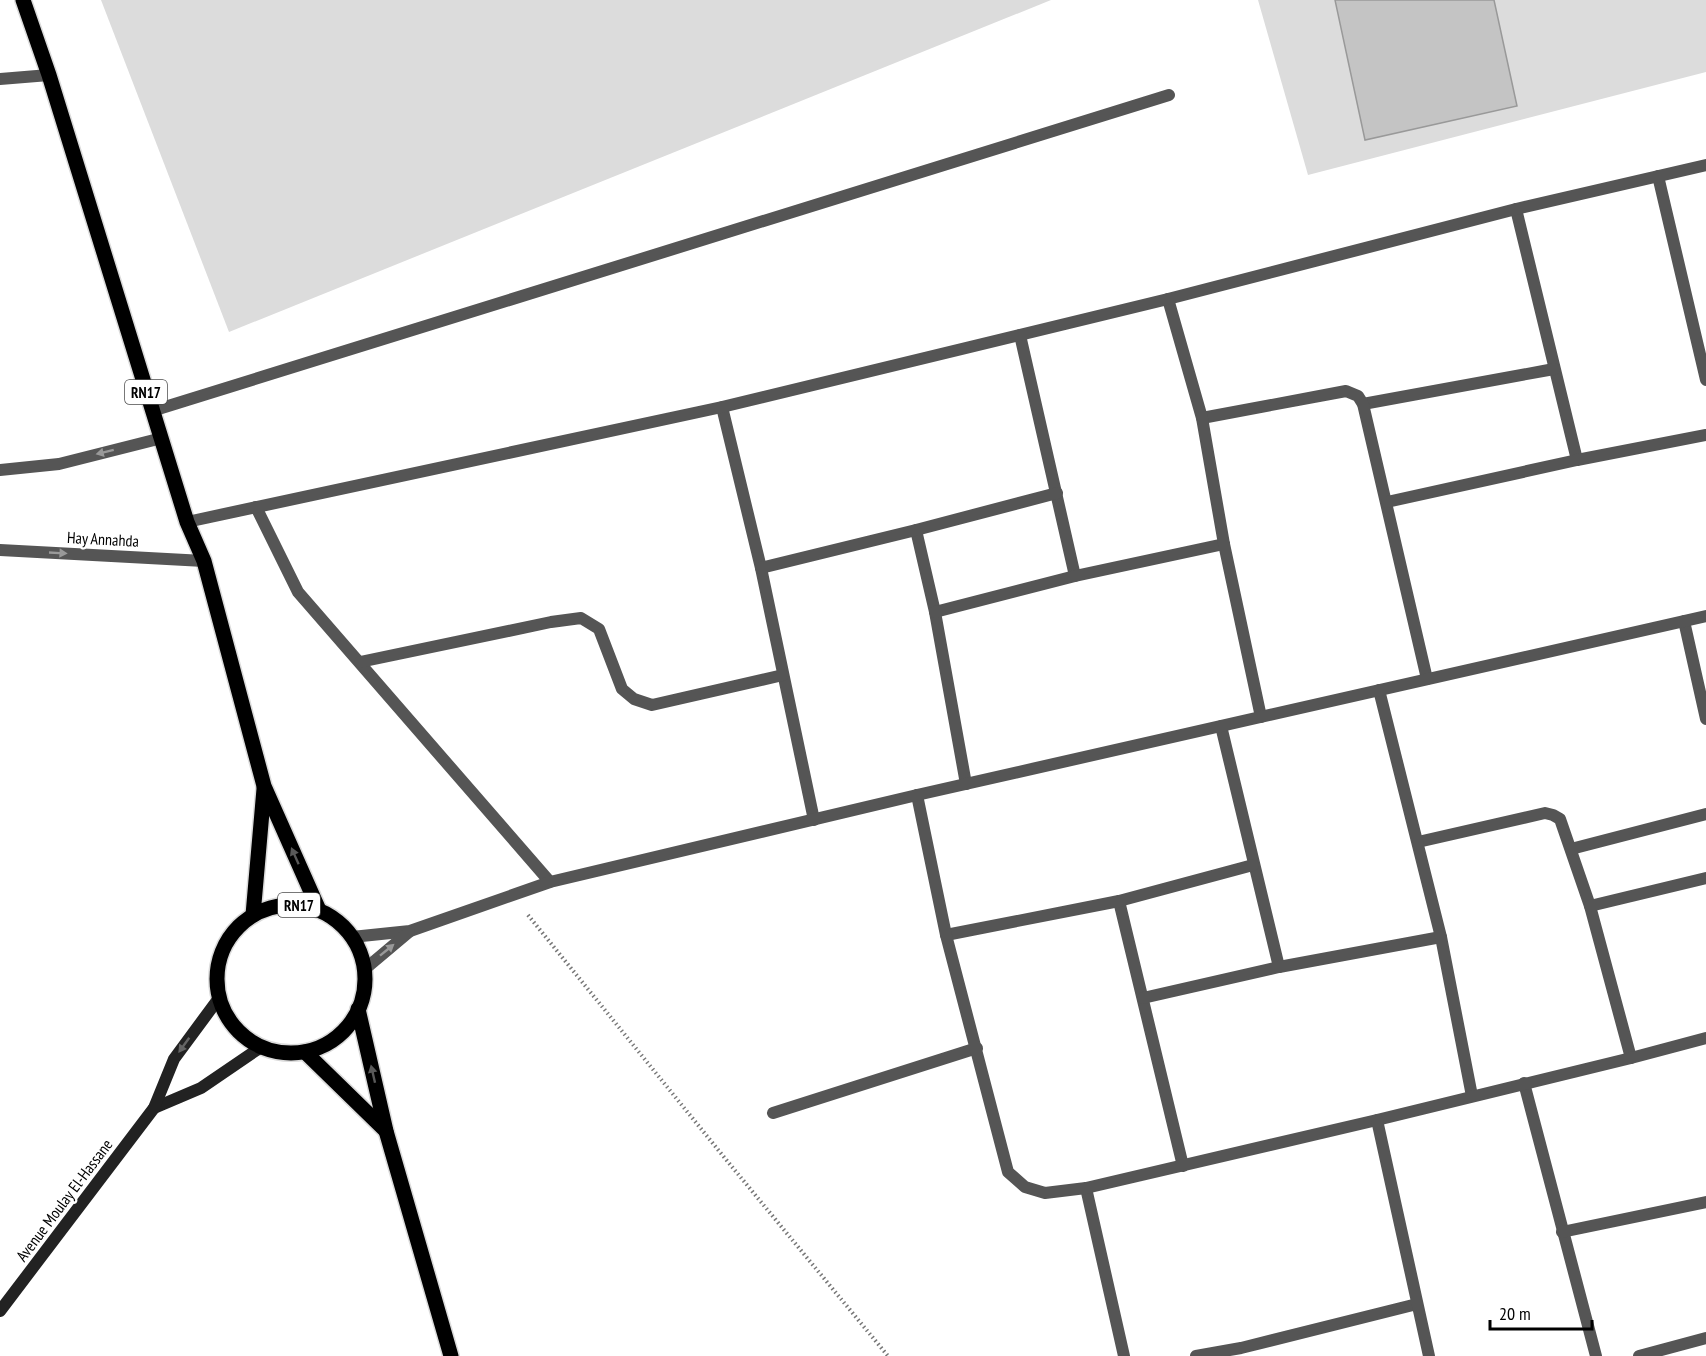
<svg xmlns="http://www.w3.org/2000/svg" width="1706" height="1356" font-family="'PT Sans Narrow',sans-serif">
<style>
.green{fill:#dcdcdc}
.building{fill:#c4c4c4;stroke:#999;stroke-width:1.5}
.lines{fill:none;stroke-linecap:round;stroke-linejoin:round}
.primary-casing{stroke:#dbdbdb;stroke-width:18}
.path{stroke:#777;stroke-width:4;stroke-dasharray:1.5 3;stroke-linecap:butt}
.lane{stroke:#555;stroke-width:12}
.street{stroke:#555;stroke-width:12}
.secondary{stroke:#222;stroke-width:12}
.primary{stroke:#000;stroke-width:15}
.oneway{fill:#999}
.oneway2{fill:#595959}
.oneway3{fill:#646464}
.labels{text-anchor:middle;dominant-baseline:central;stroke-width:4.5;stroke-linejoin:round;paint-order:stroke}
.shield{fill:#fff;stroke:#4c4c4c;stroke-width:1.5}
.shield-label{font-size:15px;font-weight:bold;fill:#000}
.street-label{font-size:16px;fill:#000;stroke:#fff}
</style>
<rect width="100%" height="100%" fill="#fff"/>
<g class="green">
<path d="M 101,0 L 1051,0 L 229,332 Z"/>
<path d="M 1258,0 L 1706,0 L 1706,72 L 1308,175 Z"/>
</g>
<path class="building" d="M 1335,0 L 1494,0 L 1517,106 L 1365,140 Z"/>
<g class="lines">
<g class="primary-casing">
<g id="primary">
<path d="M 23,0 L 49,75 L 187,522 L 204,561 L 264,786 L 319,910"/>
<circle cx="291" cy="979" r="74"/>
<path d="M 253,915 L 264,789"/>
<path d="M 358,1009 L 386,1131 L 451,1356"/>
<path d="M 305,1052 L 386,1131"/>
</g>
</g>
<path class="path" d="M 528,915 L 719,1151 L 888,1356"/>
<g class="lane">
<path d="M 0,79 L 49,75"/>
<path d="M 1516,209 L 1577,460"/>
<path d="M 1020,335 L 1075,576"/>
<path d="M 1363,404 L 1554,369"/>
<path d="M 722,407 L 761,568 L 814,820"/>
<path d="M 1202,418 L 1346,391 L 1358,396 L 1363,404 L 1427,679"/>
<path d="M 1387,502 L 1577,460 L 1706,435"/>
<path d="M 256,507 L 298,592 L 550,882"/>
<path d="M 916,530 L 935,612 L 966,784"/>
<path d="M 761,568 L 916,530 L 1057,493"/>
<path d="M 935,612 L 1075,576 L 1224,544"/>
<path d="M 1684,621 L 1706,719"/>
<path d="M 360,662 L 551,622 L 581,618 L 599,629 L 622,689 L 634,699 L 652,705 L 783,675"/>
<path d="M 1221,726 L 1279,967"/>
<path d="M 1418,842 L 1545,813 L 1553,815 L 1560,819 L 1590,906 L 1631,1058"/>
<path d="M 1571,849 L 1706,814"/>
<path d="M 1119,901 L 1183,1166"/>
<path d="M 1590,906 L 1706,878"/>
<path d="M 946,935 L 1119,901 L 1253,865"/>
<path d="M 1143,998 L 1279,967 L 1441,937"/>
<path d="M 1524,1083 L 1596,1356"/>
<path d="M 773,1113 L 977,1048"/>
<path d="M 1086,1188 L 1124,1356"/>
<path d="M 1562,1232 L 1706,1202"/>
<path d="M 1196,1356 L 1241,1348 L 1417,1304"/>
<path d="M 1639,1356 L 1706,1338"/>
</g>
<g class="street">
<path d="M 1658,176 L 1706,380"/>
<path d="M 1168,299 L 1202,418 L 1224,544 L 1261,717"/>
<path d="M 152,411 L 1169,95"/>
<path d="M 0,470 L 59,464 L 162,438"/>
<path d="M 187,522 L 722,407 L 1168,299 L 1516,209 L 1706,165"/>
<path d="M 0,550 L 204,561"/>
<path d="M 1379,690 L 1441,937 L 1472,1096"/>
<path d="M 917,795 L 946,935 L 1008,1172 L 1025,1187 L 1045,1193 L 1086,1188 L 1377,1120 L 1631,1058 L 1706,1038"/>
<path d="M 352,937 L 410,931 L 550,882 L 917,795 L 1706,616"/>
<path d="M 365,969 L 409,932"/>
<path d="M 1377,1120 L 1429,1356"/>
</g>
<g class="secondary">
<path d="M 154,1108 L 201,1088 L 261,1047"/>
<path d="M 0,1311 L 154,1108 L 174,1059 L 219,998"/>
</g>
<use href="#primary" class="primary"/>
</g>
<defs><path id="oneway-solid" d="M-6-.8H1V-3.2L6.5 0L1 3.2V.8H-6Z" transform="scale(1.5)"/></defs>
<g class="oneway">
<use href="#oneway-solid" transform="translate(105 452) rotate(166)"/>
<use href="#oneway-solid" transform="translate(58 553) rotate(3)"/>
<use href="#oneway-solid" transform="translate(387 950) rotate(-39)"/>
</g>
<g class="oneway2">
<use href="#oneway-solid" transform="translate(295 856) rotate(-114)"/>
<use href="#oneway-solid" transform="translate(373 1074) rotate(-103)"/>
</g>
<use class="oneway3" href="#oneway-solid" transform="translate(184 1045) rotate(126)"/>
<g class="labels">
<g class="shield">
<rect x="125" y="380" width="42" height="24" rx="4.5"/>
<rect x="278" y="893" width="42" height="24" rx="4.5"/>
</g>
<g class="shield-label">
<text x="146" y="392">RN17</text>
<text x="299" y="905">RN17</text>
</g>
<g class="street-label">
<text transform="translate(103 539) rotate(3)">Hay Annahda</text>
<text transform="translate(64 1200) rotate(-53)">Avenue Moulay El-Hassane</text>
</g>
</g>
<path d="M1490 1320v9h102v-9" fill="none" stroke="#000000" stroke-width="3"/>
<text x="1499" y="1320" font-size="18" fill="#000000" stroke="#ffffff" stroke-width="4.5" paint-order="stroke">20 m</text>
</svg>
